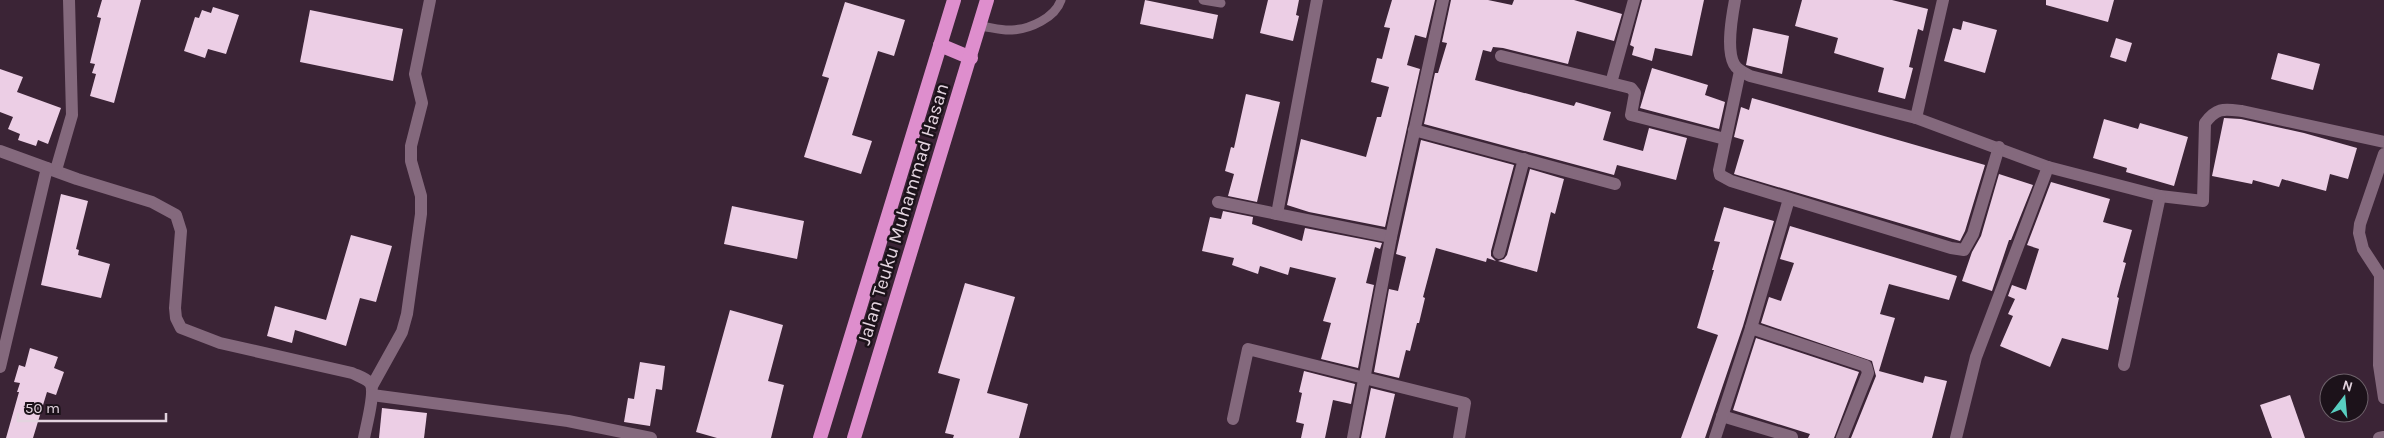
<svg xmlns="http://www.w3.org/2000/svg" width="2384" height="438" font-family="Karla,sans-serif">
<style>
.building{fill:#eccee5}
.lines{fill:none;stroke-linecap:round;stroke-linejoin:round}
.service{stroke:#84697d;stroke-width:9}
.minor{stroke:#84697d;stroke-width:12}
.trunk{stroke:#de8ecd;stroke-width:14}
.labels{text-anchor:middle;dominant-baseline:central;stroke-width:5;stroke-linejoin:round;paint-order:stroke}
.street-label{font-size:19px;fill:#e3d4df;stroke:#1c121a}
</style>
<rect width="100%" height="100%" fill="#3b2436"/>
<g class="building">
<path d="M 102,0 L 141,0 L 114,103 L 90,96 L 96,74 L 92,73 L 95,64 L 90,63 L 101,18 L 97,17 Z"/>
<path d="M 1145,0 L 1218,15 L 1213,39 L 1140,24 Z"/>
<path d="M 1268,0 L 1299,0 L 1296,15 L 1299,16 L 1293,41 L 1260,33 Z"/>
<path d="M 1392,0 L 1435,0 L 1426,38 L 1415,35 L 1407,65 L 1420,69 L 1385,227 L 1309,212 L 1287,205 L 1301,139 L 1366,157 L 1377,117 L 1381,117 L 1389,87 L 1371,82 L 1377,58 L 1382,59 L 1390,28 L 1384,27 Z"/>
<path d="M 1451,0 L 1488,0 L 1512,5 L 1514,0 L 1574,0 L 1622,14 L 1614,41 L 1577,31 L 1568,64 L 1503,48 L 1493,47 L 1491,52 L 1483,50 L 1475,80 L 1574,106 L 1576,102 L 1611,112 L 1603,140 L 1643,151 L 1649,128 L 1687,138 L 1676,180 L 1617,165 L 1614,175 L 1424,124 L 1435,73 L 1438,73 L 1447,43 L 1442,42 Z"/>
<path d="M 1642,0 L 1704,0 L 1692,56 L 1655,48 L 1652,61 L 1632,55 L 1634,47 L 1630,45 Z"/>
<path d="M 1802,0 L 1892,0 L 1928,9 L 1923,31 L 1918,29 L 1909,67 L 1913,68 L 1905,99 L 1878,92 L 1884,68 L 1834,53 L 1838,38 L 1795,26 Z"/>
<path d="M 2046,0 L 2114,0 L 2108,22 L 2046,5 Z"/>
<path d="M 845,2 L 905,20 L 894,56 L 878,51 L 852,135 L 872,141 L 861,174 L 804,157 L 829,78 L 822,76 Z"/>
<path d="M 213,7 L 239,15 L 226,54 L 208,49 L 205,58 L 184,51 L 195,17 L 199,18 L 202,10 L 211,13 Z"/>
<path d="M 310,10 L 403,29 L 393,81 L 300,62 Z"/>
<path d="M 1963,21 L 1997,30 L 1985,73 L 1944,61 L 1953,28 L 1961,30 Z"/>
<path d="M 1753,28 L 1789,36 L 1782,74 L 1746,65 Z"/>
<path d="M 2116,38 L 2132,43 L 2126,62 L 2110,57 Z"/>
<path d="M 2278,53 L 2320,64 L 2313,90 L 2271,79 Z"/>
<path d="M 1652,68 L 1708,85 L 1705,95 L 1725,102 L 1719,129 L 1640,108 Z"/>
<path d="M 0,69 L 23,77 L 17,92 L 61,108 L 48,144 L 38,140 L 36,146 L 18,140 L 20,134 L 8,129 L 13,117 L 0,112 Z"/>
<path d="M 1246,94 L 1280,102 L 1257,202 L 1228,196 L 1234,174 L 1225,171 L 1231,147 L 1234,148 Z"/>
<path d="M 1752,98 L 1985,165 L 1965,231 L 1960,241 L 1734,174 L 1744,140 L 1734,137 L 1741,107 L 1749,110 Z"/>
<path d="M 2224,118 L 2241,119 L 2304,133 L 2357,148 L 2348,179 L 2330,174 L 2326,191 L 2282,179 L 2279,187 L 2253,180 L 2252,184 L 2212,176 Z"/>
<path d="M 2104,119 L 2138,129 L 2140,123 L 2188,137 L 2174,186 L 2126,172 L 2127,168 L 2093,158 Z"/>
<path d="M 1421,140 L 1514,165 L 1491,251 L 1491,256 L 1496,261 L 1487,258 L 1486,262 L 1436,248 L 1423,297 L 1425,298 L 1419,323 L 1417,323 L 1410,351 L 1406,350 L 1399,378 L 1374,372 L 1389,289 L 1398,291 L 1406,257 L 1396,254 Z"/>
<path d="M 1530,169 L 1564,179 L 1555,214 L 1551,212 L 1537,272 L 1498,261 L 1504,259 L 1507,255 Z"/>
<path d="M 1999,174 L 2033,185 L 2011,240 L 2009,240 L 1992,291 L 1962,281 L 1972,252 L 1981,236 Z"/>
<path d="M 2051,182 L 2110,199 L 2103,222 L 2132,230 L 2123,262 L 2126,263 L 2117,297 L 2119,298 L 2108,350 L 2062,338 L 2050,367 L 2000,346 L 2013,316 L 2008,314 L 2015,299 L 2008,296 L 2012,285 L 2026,290 L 2039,249 L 2027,245 Z"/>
<path d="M 61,194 L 88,201 L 76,249 L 79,250 L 78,255 L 110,264 L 101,298 L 41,285 Z"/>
<path d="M 732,206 L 804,221 L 797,259 L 724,244 Z"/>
<path d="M 1724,207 L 1774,221 L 1743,326 L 1705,438 L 1681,438 L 1718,335 L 1697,328 L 1714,270 L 1712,270 L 1720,242 L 1714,241 Z"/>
<path d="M 1223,211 L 1253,217 L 1252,224 L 1302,241 L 1305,228 L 1382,243 L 1380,249 L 1375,247 L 1366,283 L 1374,285 L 1358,368 L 1321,359 L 1331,323 L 1323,321 L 1336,278 L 1290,267 L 1288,275 L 1260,266 L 1258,274 L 1232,265 L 1234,258 L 1202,251 L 1210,217 L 1221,219 Z"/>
<path d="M 1790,226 L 1957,276 L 1949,300 L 1889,284 L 1880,314 L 1895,318 L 1879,371 L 1923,383 L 1925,376 L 1947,381 L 1932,438 L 1851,438 L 1876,376 L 1872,361 L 1761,323 L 1769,297 L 1781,301 L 1794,263 L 1780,259 Z"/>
<path d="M 351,235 L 392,246 L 376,302 L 360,298 L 346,346 L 295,330 L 292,343 L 267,336 L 275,306 L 326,320 Z"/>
<path d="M 965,283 L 1015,297 L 987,393 L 1028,404 L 1019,438 L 953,438 L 954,435 L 945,433 L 960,379 L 938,373 Z"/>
<path d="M 730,310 L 783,325 L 768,381 L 784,385 L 771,438 L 717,438 L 696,432 Z"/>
<path d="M 1756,338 L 1859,372 L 1834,438 L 1808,438 L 1810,434 L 1733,410 Z"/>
<path d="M 30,348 L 58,357 L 54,368 L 64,372 L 56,395 L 47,392 L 33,438 L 6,438 L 19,392 L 17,392 L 20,383 L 14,382 L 19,365 L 25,367 Z"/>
<path d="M 640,362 L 665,366 L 662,390 L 656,389 L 650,426 L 624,422 L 628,398 L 634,399 Z"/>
<path d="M 1304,371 L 1355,384 L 1351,404 L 1333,400 L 1325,438 L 1301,438 L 1304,424 L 1296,422 L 1302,393 L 1299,392 Z"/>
<path d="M 1371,388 L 1395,394 L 1385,438 L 1361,438 Z"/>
<path d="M 2290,395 L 2305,438 L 2272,438 L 2260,405 Z"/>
<path d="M 382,408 L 427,413 L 424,438 L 379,438 Z"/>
</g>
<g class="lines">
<g class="service">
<path d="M 1203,0 L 1221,3"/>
<path d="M 980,26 C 990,27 1002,31 1012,30 C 1030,29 1055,18 1061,0"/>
</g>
<g class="minor">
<path d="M 1735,0 C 1732,16 1726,49 1734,64 C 1737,70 1744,73 1750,76 L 1916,118 L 2048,167 L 2160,196 L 2203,201 L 2205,123 C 2217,107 2224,109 2242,111 L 2384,142"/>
<path d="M 1501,56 L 1631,88 L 1635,93 L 1631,115 L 1725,139"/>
<path d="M 1740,71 L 1719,170 L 1720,175 L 1731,181 L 1951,248 L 1964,250 L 1973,234 L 1999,147"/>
<path d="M 1611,83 L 1634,0"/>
<path d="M 1916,118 L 1943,0"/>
<path d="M 1414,130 L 1615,184"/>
<path d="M 0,151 L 77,179 L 152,202 L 176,215 L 181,231 L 175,308 L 176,318 L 181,328 L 220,343 L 352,373 C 358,376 366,378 370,383 C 376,391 366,427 364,438"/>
<path d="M 2384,154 L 2360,224 L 2359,233 L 2363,249 L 2380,275 L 2379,365 L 2384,398"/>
<path d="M 56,170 L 72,115 L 69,0"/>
<path d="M 1218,202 L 1391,237"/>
<path d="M 1277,214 L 1317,0"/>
<path d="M 1499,253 L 1524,159"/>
<path d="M 1751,328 L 1866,366 L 1868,373 L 1842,438"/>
<path d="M 2124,365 L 2160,196"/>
<path d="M 0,367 L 47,168"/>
<path d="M 372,386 L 402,332 L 407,314 L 421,214 L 421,196 L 411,161 L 411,146 L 422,103 L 415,74 L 430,0"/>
<path d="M 372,395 L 568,421 L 651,438"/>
<path d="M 1722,416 L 1792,437"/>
<path d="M 1233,419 L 1248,349 L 1465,403 L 1459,438"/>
<path d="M 1353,438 L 1391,237 L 1443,0"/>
<path d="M 1715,438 L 1751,328 L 1789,199"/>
<path d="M 1956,438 L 1976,357 L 2048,167"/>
<path d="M 2379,438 L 2384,437"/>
</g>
<g class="trunk">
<path d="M 940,45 L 971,58"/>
<path d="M 820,438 L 954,0"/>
<path d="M 854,438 L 987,0"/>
</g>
</g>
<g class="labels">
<g class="street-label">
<text transform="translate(903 214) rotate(-73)">Jalan Teuku Muhammad Hasan</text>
</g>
</g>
<g transform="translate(2344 398) rotate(16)"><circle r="24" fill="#1c121a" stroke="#6c6069"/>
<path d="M0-4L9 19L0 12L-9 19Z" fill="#58cec0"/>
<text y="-8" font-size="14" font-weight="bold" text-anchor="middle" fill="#e3d4df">N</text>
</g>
<path d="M18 413v8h148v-8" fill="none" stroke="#e3d4df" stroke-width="2.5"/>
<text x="25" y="413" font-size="15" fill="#e3d4df" stroke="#1c121a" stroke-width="4" paint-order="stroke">50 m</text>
</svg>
